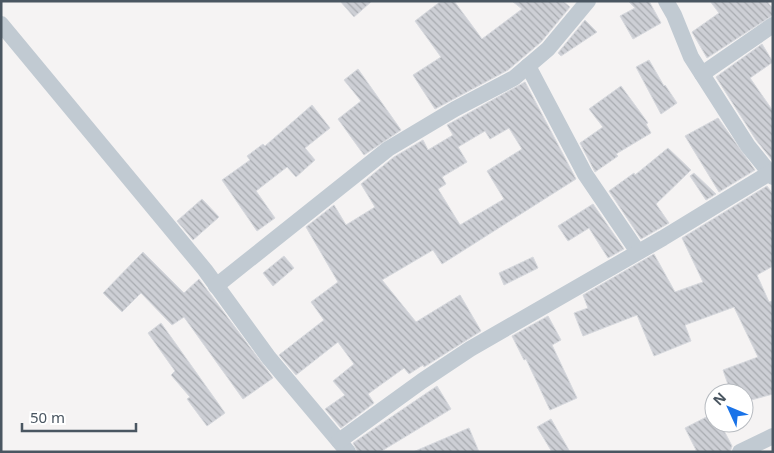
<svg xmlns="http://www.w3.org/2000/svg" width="774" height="453" font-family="'Noto Sans',sans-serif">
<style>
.building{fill:url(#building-back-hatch);stroke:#d7d9de;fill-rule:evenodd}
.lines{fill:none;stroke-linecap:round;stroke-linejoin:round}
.minor{stroke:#c1cad2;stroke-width:16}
</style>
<defs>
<pattern id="building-back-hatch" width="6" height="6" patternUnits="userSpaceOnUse" patternTransform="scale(1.25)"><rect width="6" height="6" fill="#cdcfd5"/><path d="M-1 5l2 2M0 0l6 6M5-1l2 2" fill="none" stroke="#a8abb0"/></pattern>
</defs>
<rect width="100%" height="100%" fill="#f5f3f3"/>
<g class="building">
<path d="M 340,1 L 372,1 L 354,17 Z"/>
<path d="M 441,1 L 454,1 L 482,39 L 522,9 L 512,1 L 563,1 L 570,7 L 541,42 L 508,70 L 435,109 L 413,75 L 441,57 L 415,21 Z"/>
<path d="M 628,1 L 649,1 L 661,23 L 633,39 L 620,16 L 635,8 Z"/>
<path d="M 710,1 L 767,1 L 773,9 L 773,15 L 707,58 L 692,32 L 719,13 Z"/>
<path d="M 585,20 L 597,32 L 561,56 L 558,53 Z"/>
<path d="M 762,44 L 773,62 L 750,78 L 773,111 L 772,160 L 756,140 L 716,77 Z"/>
<path d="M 649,60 L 664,86 L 665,85 L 677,103 L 661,114 L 636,67 Z"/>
<path d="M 358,69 L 401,130 L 364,155 L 338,119 L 361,101 L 344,80 Z"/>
<path d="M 525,82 L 576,179 L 442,264 L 433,250 L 382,280 L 416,322 L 460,295 L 481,331 L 424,367 L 423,365 L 409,374 L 404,368 L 368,394 L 374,403 L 341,428 L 325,409 L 345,395 L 333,381 L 354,364 L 338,342 L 296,375 L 279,355 L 324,320 L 311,302 L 338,282 L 306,227 L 334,205 L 346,225 L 375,207 L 361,184 L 394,157 L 423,140 L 428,150 L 453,135 L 447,125 ZM 509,128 L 522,149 L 487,171 L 504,199 L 460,225 L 438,189 L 446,184 L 442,177 L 467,162 L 458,147 L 485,131 L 490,139 Z"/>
<path d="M 621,86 L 648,123 L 646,124 L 651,133 L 616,154 L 618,156 L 595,172 L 580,143 L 603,127 L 589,109 Z"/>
<path d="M 312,105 L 330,128 L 305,148 L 315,160 L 296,177 L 287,167 L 256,191 L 275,218 L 257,231 L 222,180 L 250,160 L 247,156 L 263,144 L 265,146 Z"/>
<path d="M 718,118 L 755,170 L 719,192 L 685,136 Z"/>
<path d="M 668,148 L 691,170 L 656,204 L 669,223 L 641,239 L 609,191 L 634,173 L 635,175 Z"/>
<path d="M 694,173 L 716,194 L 706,200 L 690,176 Z"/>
<path d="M 767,186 L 773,194 L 773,266 L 757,275 L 769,302 L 773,301 L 773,394 L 744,402 L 744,393 L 731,393 L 723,370 L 758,357 L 734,307 L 685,325 L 691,341 L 654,356 L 637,315 L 583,336 L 574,313 L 588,308 L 583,295 L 654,254 L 675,292 L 703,282 L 682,238 Z"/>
<path d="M 202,199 L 219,217 L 193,240 L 177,221 Z"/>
<path d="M 593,204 L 624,249 L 608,258 L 589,228 L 568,241 L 558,226 Z"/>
<path d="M 143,252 L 184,293 L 199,279 L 273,378 L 243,399 L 184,317 L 172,325 L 141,293 L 122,312 L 103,293 Z"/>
<path d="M 284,256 L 294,268 L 273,286 L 263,273 Z"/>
<path d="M 533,257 L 538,268 L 504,285 L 499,273 Z"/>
<path d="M 548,316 L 561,340 L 552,345 L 577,398 L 550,410 L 526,359 L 524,360 L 512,336 Z"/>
<path d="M 161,323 L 225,413 L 207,426 L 187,399 L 190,397 L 171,375 L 175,371 L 148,333 Z"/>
<path d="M 437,386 L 451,409 L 380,452 L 358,452 L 353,443 Z"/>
<path d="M 714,413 L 714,423 L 720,423 L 732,446 L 730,452 L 697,452 L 685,428 Z"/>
<path d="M 551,419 L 570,452 L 552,452 L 537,427 Z"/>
<path d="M 469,428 L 479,452 L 413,452 Z"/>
</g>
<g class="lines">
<g class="minor">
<path d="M 666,1 L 674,15 L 691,57 L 748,146 L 773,177"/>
<path d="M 1,24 L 205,270 L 269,358 L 348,452"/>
<path d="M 528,66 L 585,174 L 638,252"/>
<path d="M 702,74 L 773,25"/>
<path d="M 216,286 L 388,149 L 455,109 L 514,78 L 548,49 L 588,1"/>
<path d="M 339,441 L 422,381 L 470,349 L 663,238 L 773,171"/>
<path d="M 740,452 L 773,436"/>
</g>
</g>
<rect width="774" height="453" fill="none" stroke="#4a5661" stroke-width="5"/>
<g transform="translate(729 408) rotate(314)"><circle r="24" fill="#ffffff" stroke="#b7bbc0"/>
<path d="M0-4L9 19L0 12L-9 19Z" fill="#1a73e8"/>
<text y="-8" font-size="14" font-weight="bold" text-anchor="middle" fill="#4a5661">N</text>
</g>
<path d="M22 423v8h114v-8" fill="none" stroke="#4a5661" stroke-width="2.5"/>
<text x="30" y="423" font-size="15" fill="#4a5661" stroke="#ffffff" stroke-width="4" paint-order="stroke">50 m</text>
</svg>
